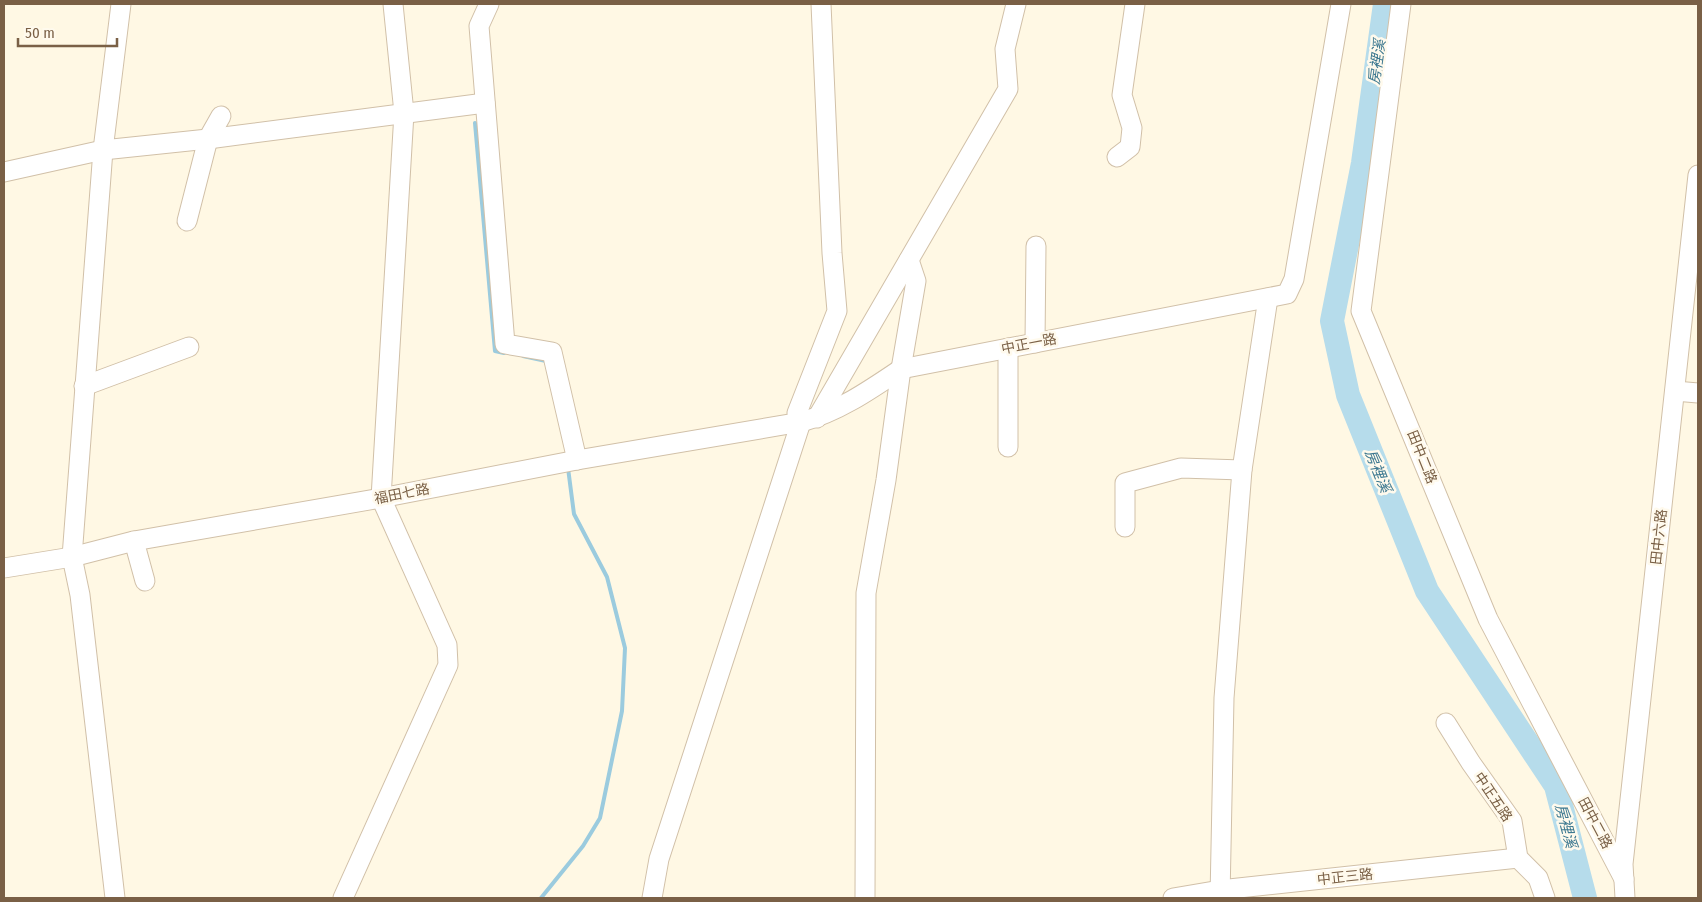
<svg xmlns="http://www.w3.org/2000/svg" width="1702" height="902" font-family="'Fira Sans Condensed','Noto Sans TC',sans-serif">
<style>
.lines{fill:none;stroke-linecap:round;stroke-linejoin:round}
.stream{stroke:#9bcbde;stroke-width:4}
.river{stroke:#b6dceb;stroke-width:24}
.minor-casing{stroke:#d1c0a8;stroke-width:21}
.minor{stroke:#fff;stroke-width:19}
.labels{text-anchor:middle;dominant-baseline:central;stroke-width:5;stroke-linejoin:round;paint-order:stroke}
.street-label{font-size:14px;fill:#7a6046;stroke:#fffaed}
.water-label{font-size:15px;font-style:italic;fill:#3d7890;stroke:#fffaed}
</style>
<rect width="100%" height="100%" fill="#fff8e4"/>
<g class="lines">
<g class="stream">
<path d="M 475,123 L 495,351 L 504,353"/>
<path d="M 523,356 L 546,361 L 546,363"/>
<path d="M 541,898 L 583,846 L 600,818 L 622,711 L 625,648 L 607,577 L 574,514 L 568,468"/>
</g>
<path class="river" d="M 1385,4 L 1363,163 L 1332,321 L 1348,395 L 1427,591 L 1556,786 L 1585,898"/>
<g class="minor-casing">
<g id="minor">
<path d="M 489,4 L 479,26 L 505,344 L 552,352 L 577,460"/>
<path d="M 1401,4 L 1361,311 L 1488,619 L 1624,879"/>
<path d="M 1117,157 L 1130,147 L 1132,128 L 1122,95 L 1135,4"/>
<path d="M 4,172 L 103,150 L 208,139 L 485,103"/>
<path d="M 187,221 L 208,139 L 221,116"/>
<path d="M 1035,343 L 1036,246"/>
<path d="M 1008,348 L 1008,447"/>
<path d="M 84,386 L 189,347"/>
<path d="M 1675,391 L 1698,393"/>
<path d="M 817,418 L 1008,89 L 1005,49 L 1016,4"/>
<path d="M 1125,527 L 1125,483 L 1181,468 L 1242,470"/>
<path d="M 134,541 L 145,581"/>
<path d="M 4,568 L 72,557 L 134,541 L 381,498 L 577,460 L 801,422 C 838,412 870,390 901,369 L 1287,294 L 1294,279 L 1341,4"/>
<path d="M 1446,723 L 1471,763 L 1512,821 L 1518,858 L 1538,878 L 1545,898"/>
<path d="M 115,898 L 80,595 L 72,557 L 103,150 L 121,4"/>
<path d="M 343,898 L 448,665 L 447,645 L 381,498 L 404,113 L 393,4"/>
<path d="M 652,898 L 659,859 L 801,422 L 797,413 L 837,311 L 832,253 L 821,4"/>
<path d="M 865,898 L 866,593 L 886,480 L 901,369 L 916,281 L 909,260"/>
<path d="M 1173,898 L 1220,890 L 1518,858"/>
<path d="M 1220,898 L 1224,698 L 1242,470 L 1268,298"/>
<path d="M 1625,898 L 1623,864 L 1698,175"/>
</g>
</g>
<use href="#minor" class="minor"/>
</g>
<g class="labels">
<g class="street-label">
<text transform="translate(1029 344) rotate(-11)">中正一路</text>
<text transform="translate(1422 457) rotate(68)">田中二路</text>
<text transform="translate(402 494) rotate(-11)">福田七路</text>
<text transform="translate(1659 537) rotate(-84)">田中六路</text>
<text transform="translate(1493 797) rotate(56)">中正五路</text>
<text transform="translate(1595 823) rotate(62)">田中二路</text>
<text transform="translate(1345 877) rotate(-6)">中正三路</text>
</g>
<g class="water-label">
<text transform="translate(1377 62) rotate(-82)">房裡溪</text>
<text transform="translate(1378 471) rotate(68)">房裡溪</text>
<text transform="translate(1566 826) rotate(75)">房裡溪</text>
</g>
</g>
<rect width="1702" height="902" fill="none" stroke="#7a6046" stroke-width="10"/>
<path d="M18 38v8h99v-8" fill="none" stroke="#7a6046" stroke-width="2.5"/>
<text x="25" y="38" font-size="15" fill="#7a6046" stroke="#fffaed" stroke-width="4" paint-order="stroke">50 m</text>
</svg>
